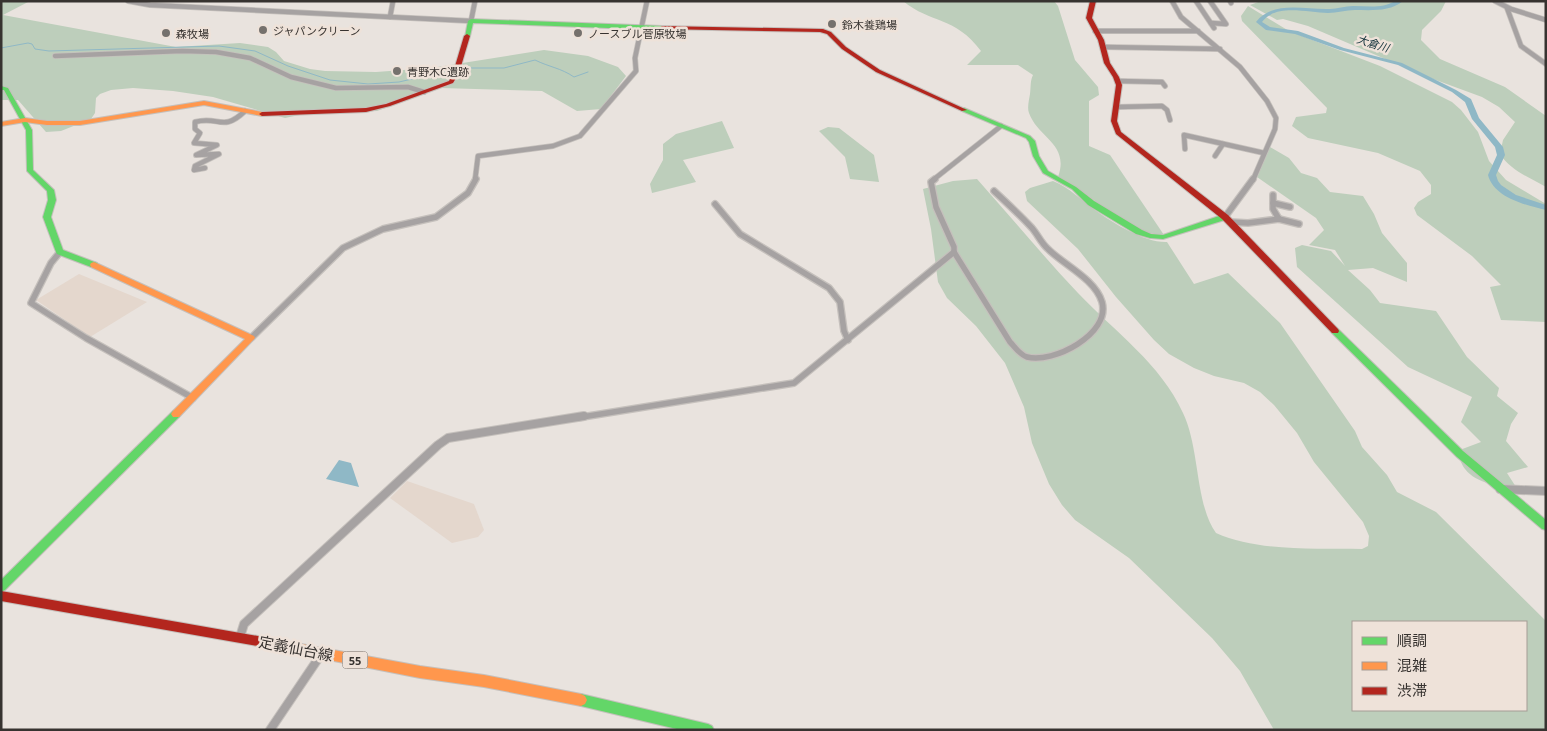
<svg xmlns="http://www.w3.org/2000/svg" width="1547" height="731" font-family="'Noto Sans','Noto Sans JP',sans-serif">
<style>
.built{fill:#e4d7cd}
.green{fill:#bdcebb;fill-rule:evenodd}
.water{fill:#8fb8c6}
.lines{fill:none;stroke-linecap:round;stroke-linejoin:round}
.stream{stroke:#8fb8c6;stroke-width:1}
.river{fill:#8fb8c6;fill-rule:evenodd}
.street-far2-casing{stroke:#c5c0bc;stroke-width:6}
.street-far1-casing{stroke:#c5c0bc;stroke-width:8}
.street-casing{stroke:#c5c0bc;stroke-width:10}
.fast-casing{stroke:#c5c0bc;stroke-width:2}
.slow-casing{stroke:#c5c0bc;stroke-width:2}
.jam-casing{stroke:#c5c0bc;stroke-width:2}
.street-far2{stroke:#a6a2a2;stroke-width:4.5}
.street-far1{stroke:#a6a2a2;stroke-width:5.5}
.street{stroke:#a6a2a2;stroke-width:8}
.fast{fill:#63d668;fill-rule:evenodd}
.slow{fill:#ff974d;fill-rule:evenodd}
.jam{fill:#b3261e;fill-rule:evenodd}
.poi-dot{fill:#75716d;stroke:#eee2d9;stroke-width:2}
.labels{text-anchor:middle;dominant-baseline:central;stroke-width:5;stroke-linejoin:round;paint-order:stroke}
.far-poi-label{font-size:11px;fill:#373330;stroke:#eee2d9;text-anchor:start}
.far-water-label{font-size:11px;font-style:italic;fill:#12313b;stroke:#eee2d9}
.shield{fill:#eee2d9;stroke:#6e6863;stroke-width:1}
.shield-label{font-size:11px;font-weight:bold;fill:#373330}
.near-street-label{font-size:15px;fill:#373330;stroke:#eee2d9}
</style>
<rect width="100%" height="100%" fill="#e9e3de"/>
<g class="built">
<path d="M 79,274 L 147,302 L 90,337 L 36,300 Z"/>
<path d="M 407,481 L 474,504 L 484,530 L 478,537 L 452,543 L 390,498 Z"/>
</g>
<g class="green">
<path d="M 1,1 L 30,1 L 3,15 L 176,47 L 240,43 L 268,47 L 276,52 L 284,61 L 310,69 L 325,71 L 376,72 L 431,68 L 544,50 L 588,56 L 618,67 L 626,76 L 601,109 L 577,111 L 542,91 L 441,88 L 377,111 L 304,114 L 285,118 L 213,97 L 173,91 L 133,88 L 111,90 L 100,94 L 96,98 L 95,113 L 91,119 L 61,131 L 46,132 L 18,100 L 1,100 Z"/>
<path d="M 903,1 L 1054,1 L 1058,6 L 1075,60 L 1098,87 L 1099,95 L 1089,101 L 1089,146 L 1110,155 L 1164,235 C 1121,234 1095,193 1058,177 C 1070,144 1038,138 1029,113 C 1027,108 1029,100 1030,94 C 1031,87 1030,81 1033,75 L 1018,65 L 967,65 L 981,51 C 955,16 931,24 903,1 Z"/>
<path d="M 1261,1 L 1446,1 L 1441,11 L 1422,30 L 1421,40 L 1440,59 L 1505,87 L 1546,116 L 1546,187 C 1530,178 1510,170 1500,154 L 1503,140 L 1515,122 L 1499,107 L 1482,97 L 1425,76 L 1308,26 L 1283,19 L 1277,20 L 1250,5 Z"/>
<path d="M 1248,6 L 1289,31 L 1380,66 L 1452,102 L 1461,110 L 1478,132 L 1489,161 L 1506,180 L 1546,204 L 1546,322 L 1501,320 L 1490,287 L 1501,285 L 1472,256 L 1417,215 L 1414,208 L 1418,202 L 1431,194 L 1431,185 L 1420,171 L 1378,153 L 1308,138 L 1292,126 L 1296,117 L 1326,113 L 1327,108 L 1242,21 L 1241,16 Z"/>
<path d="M 722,121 L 734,148 L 683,160 L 696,182 L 652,193 L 650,184 L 663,160 L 663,144 L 676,134 Z"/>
<path d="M 828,127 L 839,128 L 874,155 L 879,182 L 850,179 L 845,157 L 819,131 Z"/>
<path d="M 1270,147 L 1289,158 L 1301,173 L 1317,178 L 1330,192 L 1363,196 L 1374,214 L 1382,233 L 1407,263 L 1407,282 L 1373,268 L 1348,270 L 1370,290 L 1380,303 L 1436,311 L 1467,357 L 1499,388 L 1497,396 L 1518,413 L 1511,424 L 1506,441 L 1528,467 L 1507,473 L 1516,487 C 1498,486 1477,484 1465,469 C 1461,464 1459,456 1457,451 L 1481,442 L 1461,422 L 1472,397 L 1408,367 L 1297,267 L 1295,248 L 1302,245 L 1331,251 L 1345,266 L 1335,250 L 1309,245 L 1324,230 L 1316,218 L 1257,177 Z"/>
<path d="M 977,179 C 1011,217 1043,256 1078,293 C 1114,331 1161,364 1183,413 C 1200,448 1195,504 1216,533 C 1258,552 1317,548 1362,549 L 1368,546 L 1369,536 L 1363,522 L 1314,462 L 1297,433 L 1274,405 L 1260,392 L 1244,383 L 1214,376 L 1194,368 L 1169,354 L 1154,340 L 1116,297 L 1078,249 L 1027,201 L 1025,192 L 1030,188 L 1053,181 C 1070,188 1081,200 1095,210 C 1113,223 1145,243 1167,242 L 1194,284 L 1228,273 L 1280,323 L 1355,431 L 1362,447 L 1387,475 L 1397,492 L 1436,512 L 1546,621 L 1546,730 L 1274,730 L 1240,671 L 1212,638 L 1129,558 L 1075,520 L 1062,505 L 1049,484 L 1032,443 L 1024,407 L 1005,363 L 976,326 L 947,298 L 938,282 L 931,229 L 923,189 L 953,181 ZM 1353,622 L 1526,622 L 1526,710 L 1353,710 Z"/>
</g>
<path class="water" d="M 339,460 L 351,463 L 359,487 L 326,479 Z"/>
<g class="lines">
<g class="stream">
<path d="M 1,48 L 28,43 L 32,44 L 35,49 L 49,51 L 219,46 L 255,51 L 288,66 L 330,80 L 368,84 L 399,82 L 455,69"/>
<path d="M 460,68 L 504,68 L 535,60 C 549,67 561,68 574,77 L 588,72"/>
</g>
<path class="river" d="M 1395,1 L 1403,1 C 1390,12 1371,10 1355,10 C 1346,10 1337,13 1328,13 C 1308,13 1276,3 1262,22 L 1270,27 L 1298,31 L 1344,48 L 1402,63 L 1456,90 L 1471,99 L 1479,118 L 1503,147 L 1505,155 L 1496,175 L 1498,181 L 1501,185 L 1516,195 L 1546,205 L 1546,210 C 1526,205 1494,198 1488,175 L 1497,155 L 1495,147 L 1472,119 L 1465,102 L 1452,92 L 1398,65 L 1340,50 L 1295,34 L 1266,30 L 1256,22 C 1273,0 1305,10 1330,9 C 1337,9 1345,6 1353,6 C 1368,6 1382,9 1395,1 Z"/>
<g class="street-far2-casing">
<g id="street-far2">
<path d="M 128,1 L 150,5 L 471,21 L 475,1"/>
<path d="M 1172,1 L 1181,17 L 1240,67 L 1267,101 L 1276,118 L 1275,129 L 1253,180"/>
<path d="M 1196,1 L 1214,28"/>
<path d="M 1210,1 L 1226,24 L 1211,23"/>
<path d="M 1230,1 L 1231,3"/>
<path d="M 1495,1 L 1511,9 L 1546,20"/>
<path d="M 1507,8 L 1521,46 L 1546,64"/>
<path d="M 390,17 L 393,1"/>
<path d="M 1095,31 L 1198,31"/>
<path d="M 1103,47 L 1220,49"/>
<path d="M 55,56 L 182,51 L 216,52 L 250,58 L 291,77 L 336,88 L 408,87 L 424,92"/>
<path d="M 1117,81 L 1162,82 L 1165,86"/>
<path d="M 1117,107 L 1162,106 L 1167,110 L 1170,120"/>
<path d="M 1185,149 L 1184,135 L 1264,153"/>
<path d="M 1215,156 L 1223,144"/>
<path d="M 205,168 L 194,170 L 195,166 L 219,154 L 196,155 L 217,145 L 194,143 L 200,133 L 195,129 L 195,122 C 219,115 222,133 245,111"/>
<path d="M 475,180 L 478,156 L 553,146 L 580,136 L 636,71 L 635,58 L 647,1"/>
<path d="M 933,180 L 1001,126"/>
</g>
</g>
<g class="street-far1-casing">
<g id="street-far1">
<path d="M 935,179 L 931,182 L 936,207 L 954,247 L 954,252 L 1010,342 C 1015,347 1020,355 1027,357 C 1053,364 1111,334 1102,302 C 1095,279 1064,265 1048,249 C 1041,243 1038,235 1032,228 C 1020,215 1007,203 994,191"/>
<path d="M 1273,195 L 1273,209 L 1279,219"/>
<path d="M 1273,203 L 1290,207"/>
<path d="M 715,204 L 740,234 L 829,288 L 840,302 L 844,331 L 848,340"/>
<path d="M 1225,217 L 1253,179"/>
<path d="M 1230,222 L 1248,223 L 1279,219 L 1299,224"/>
<path d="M 60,252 L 51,263 L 31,303 L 86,338 L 193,398"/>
<path d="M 251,338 L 343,248 L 383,229 L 436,217 L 468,193 L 476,179"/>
<path d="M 576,418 L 794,383 L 954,252"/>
</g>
</g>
<g class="street-casing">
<g id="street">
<path d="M 1500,489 L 1546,491"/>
<path d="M 240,637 L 244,624 L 438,445 L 448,438 L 584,416"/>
<path d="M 270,730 L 322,653"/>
</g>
</g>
<g class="fast-casing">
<g id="fast">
<path d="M 471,19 L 662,26 L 665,28 L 662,30 L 473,23 L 470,36 L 465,37 L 468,21 Z"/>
<path d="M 1,86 L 8,88 L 32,130 L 33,170 L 54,190 L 56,200 L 51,217 L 63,250 L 97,263 L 98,265 L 97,267 L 91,267 L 57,254 L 56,252 L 43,217 L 48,200 L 47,191 L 27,171 L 26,130 L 4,90 L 1,90 Z"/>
<path d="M 964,108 L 1030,136 L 1035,141 L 1039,156 L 1048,171 L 1076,187 L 1094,201 L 1142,230 L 1151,234 L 1163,235 L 1222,215 L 1225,215 L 1229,217 L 1228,219 L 1163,239 L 1150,238 L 1136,234 L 1088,205 L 1072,189 L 1043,173 L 1033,156 L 1029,142 L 1026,138 L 962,111 L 961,110 Z"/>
<path d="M 1335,328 L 1338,329 L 1463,451 L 1546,520 L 1546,530 L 1542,529 L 1457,457 L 1332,333 L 1331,331 L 1332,329 Z"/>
<path d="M 176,410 L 179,411 L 181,414 L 179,417 L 5,590 L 1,592 L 1,580 L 173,411 Z"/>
<path d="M 581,694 L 708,724 L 712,726 L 714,730 L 681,730 L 581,706 L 577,704 L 575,700 L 577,696 Z"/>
</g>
</g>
<g class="slow-casing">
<g id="slow">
<path d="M 204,101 L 262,112 L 265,114 L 262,116 L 204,105 L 80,125 L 47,125 L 25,122 L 1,126 L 1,122 L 25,118 L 47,121 L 80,121 Z"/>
<path d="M 94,262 L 254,336 L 255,338 L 179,417 L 173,417 L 171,414 L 173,411 L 245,339 L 91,267 L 90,265 L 91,263 Z"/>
<path d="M 258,636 L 420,666 L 484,675 L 581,694 L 585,696 L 587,700 L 585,704 L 581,706 L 484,687 L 420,678 L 258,646 L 254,645 L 252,641 L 254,637 Z"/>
</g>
</g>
<g class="jam-casing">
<g id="jam">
<path d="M 1090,1 L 1096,1 L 1092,18 L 1104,40 L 1110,63 L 1119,77 L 1122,85 L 1117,121 L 1121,132 L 1228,215 L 1338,329 L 1339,331 L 1338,333 L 1332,333 L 1222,219 L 1116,134 L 1111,121 L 1116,85 L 1113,77 L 1104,63 L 1098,40 L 1086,18 Z"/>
<path d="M 662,26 L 823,29 L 831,32 L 846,47 L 880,70 L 967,110 L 962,111 L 876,72 L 842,49 L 827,34 L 820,32 L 660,29 L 659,28 Z"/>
<path d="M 467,34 L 470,36 L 459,73 L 453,83 L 390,106 L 366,112 L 262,116 L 259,114 L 262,112 L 366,108 L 386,104 L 449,81 L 453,73 L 464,36 Z"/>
<path d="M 1,591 L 258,636 L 262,637 L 264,641 L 262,645 L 258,646 L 1,601 Z"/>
</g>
</g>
<use href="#street-far2" class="street-far2"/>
<use href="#street-far1" class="street-far1"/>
<use href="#street" class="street"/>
<use href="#fast" class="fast"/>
<use href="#slow" class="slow"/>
<use href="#jam" class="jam"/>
</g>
<g class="poi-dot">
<circle cx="832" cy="24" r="5"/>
<circle cx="263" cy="30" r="5"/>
<circle cx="166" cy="33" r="5"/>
<circle cx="578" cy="33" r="5"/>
<circle cx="397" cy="71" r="5"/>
</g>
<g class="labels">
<g class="far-poi-label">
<text x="842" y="24">鈴木養鶏場</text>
<text x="273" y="30">ジャパンクリーン</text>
<text x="176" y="33">森牧場</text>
<text x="588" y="33">ノースブル菅原牧場</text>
<text x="407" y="71">青野木C遺跡</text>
</g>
<g class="far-water-label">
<text transform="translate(1373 43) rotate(17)">大倉川</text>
</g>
<rect class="shield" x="342.5" y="651.5" width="25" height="17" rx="4"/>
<g class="shield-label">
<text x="355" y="660">55</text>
</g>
<g class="near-street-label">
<text transform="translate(296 648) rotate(11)">定義仙台線</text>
</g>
</g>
<rect width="1547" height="731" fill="none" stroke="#373330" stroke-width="5"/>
<rect x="1352" y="621" width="175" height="90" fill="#eee2d9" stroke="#a59c95"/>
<rect x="1362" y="637" width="25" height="8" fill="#63d668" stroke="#a59c95"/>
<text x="1397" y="646" font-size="15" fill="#373330">順調</text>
<rect x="1362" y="662" width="25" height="8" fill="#ff974d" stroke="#a59c95"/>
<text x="1397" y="671" font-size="15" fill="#373330">混雑</text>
<rect x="1362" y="687" width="25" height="8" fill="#b3261e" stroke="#a59c95"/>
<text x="1397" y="696" font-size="15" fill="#373330">渋滞</text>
</svg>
